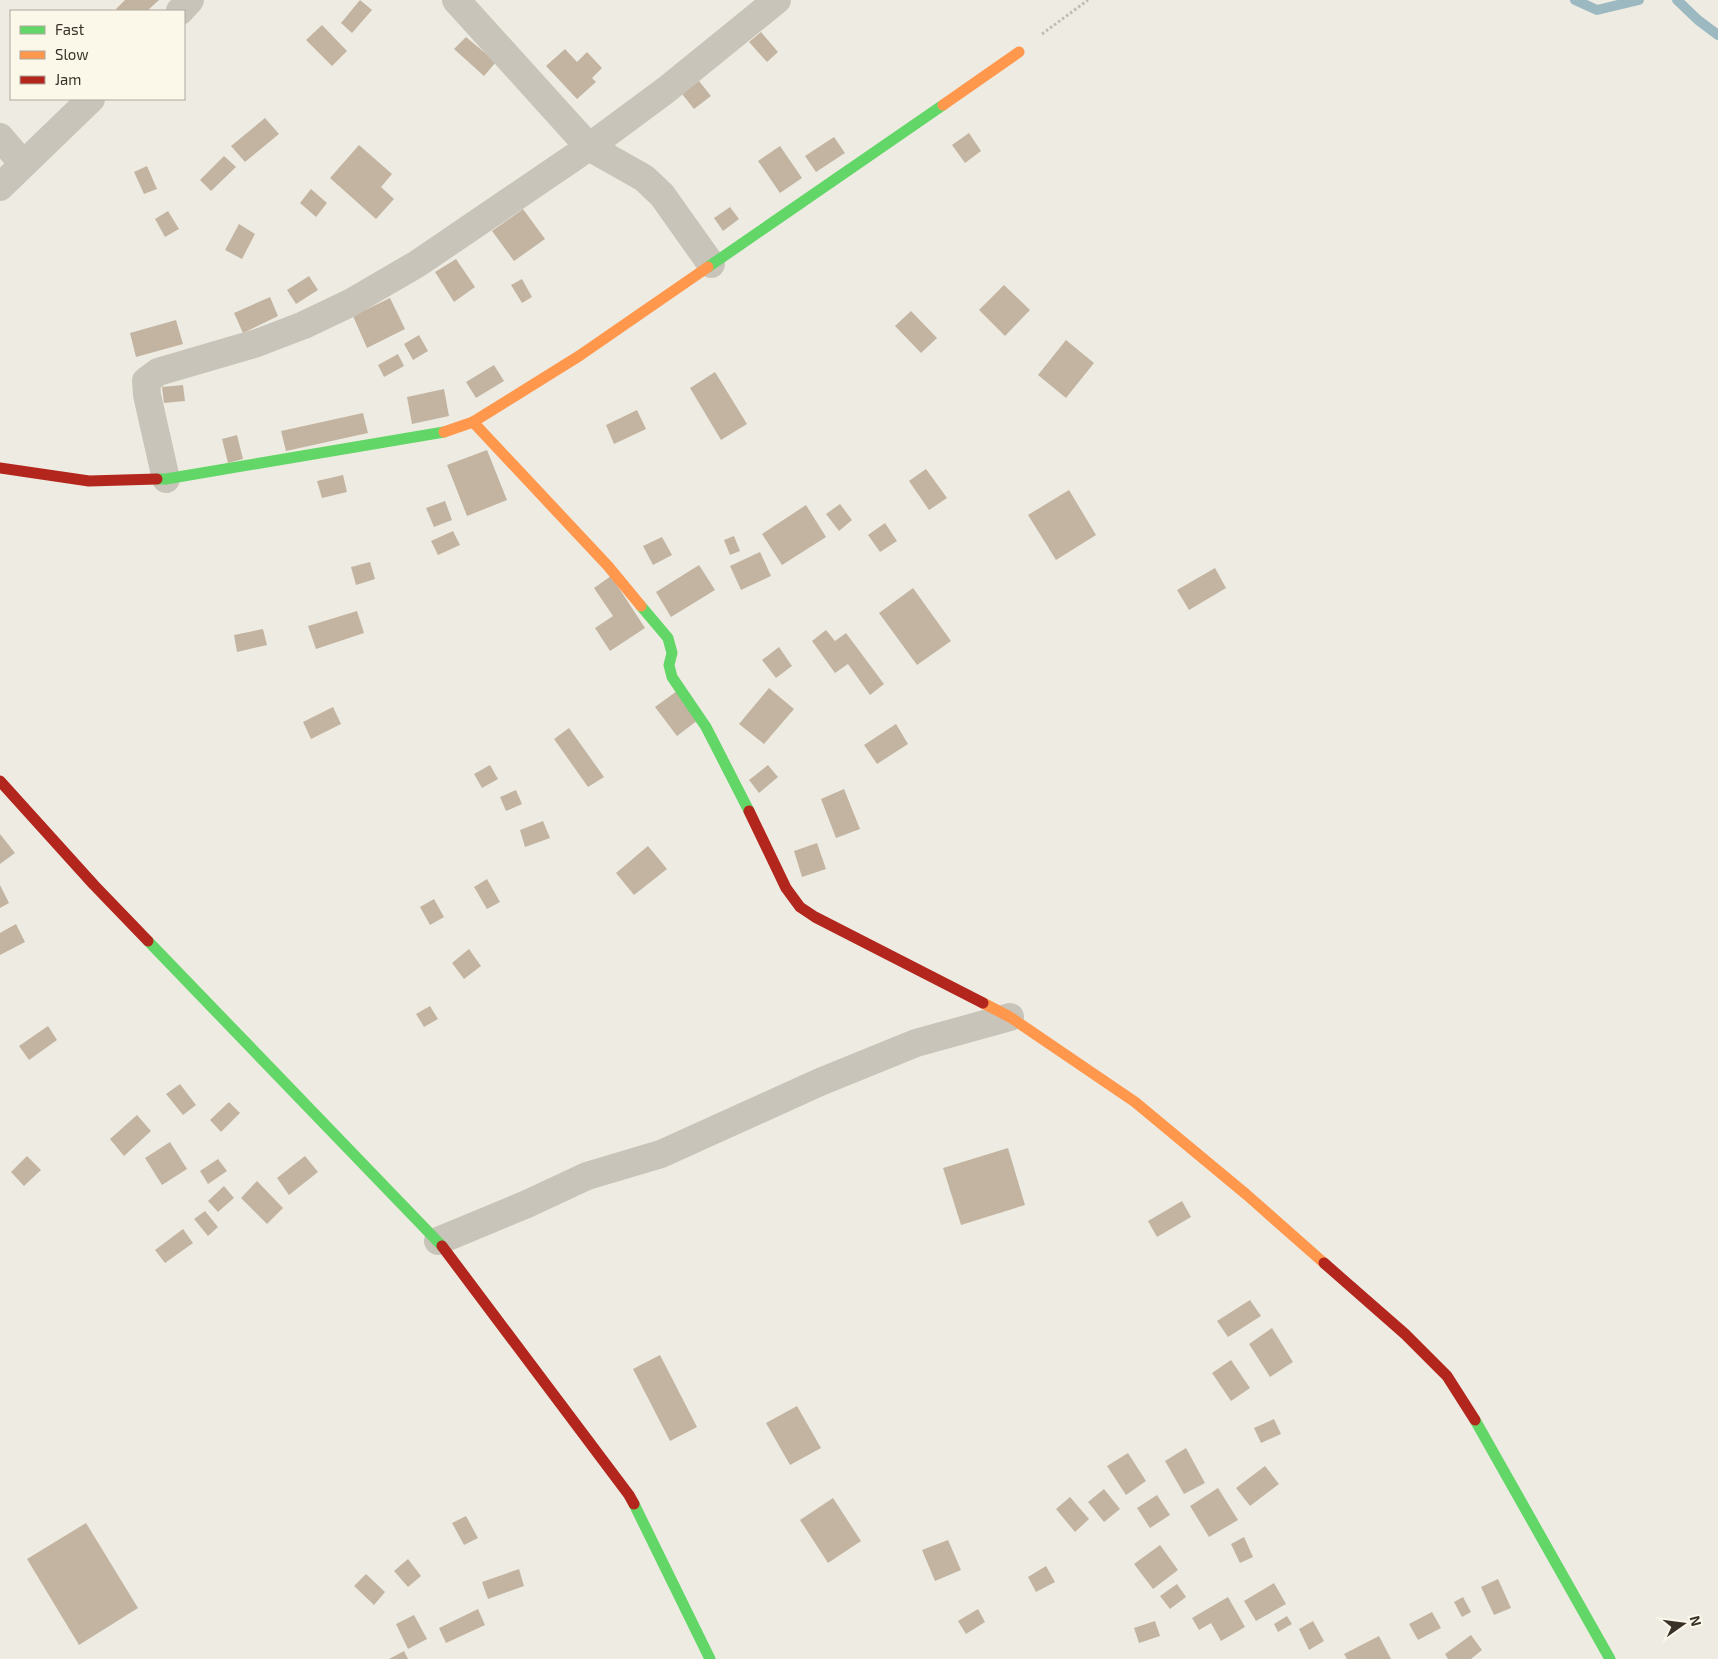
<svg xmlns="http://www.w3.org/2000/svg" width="1718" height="1659" font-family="'Exo 2',sans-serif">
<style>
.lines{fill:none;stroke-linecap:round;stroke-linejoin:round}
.stream{stroke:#9cb9c1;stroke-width:10}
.building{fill:#c3b4a2}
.path{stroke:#c0bcb3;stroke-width:3;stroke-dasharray:2.5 2.5;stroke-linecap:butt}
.street{stroke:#c8c4ba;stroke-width:28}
.fast{stroke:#63d668;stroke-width:11}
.slow{stroke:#ff974d;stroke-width:11}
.jam{stroke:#b3261e;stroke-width:11}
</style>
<rect width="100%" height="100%" fill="#eeece2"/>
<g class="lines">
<g class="stream">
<path d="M 1575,0 L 1597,10 L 1639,0"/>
<path d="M 1677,0 L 1698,20 L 1718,35"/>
</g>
</g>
<g class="building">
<path d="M 125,0 L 159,0 L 147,11 L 118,11 L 116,9 Z"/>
<path d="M 360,0 L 372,10 L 352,33 L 341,23 Z"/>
<path d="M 322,25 L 347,51 L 332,66 L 306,40 Z"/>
<path d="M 761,32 L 778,52 L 767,62 L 749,42 Z"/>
<path d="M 466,37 L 496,62 L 484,76 L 454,49 Z"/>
<path d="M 565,49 L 577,62 L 587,52 L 602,68 L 592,78 L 596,82 L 577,99 L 546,66 Z"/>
<path d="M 699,81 L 711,96 L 694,109 L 682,94 Z"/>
<path d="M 265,118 L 279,134 L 245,162 L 231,146 Z"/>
<path d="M 969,133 L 981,151 L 965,163 L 952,145 Z"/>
<path d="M 834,137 L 845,153 L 816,172 L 805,156 Z"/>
<path d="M 359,145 L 392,174 L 381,187 L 394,199 L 376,219 L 330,178 Z"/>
<path d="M 780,146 L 802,178 L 780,193 L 758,161 Z"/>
<path d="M 224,156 L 236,167 L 211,191 L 200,180 Z"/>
<path d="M 147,166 L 157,189 L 144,194 L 134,172 Z"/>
<path d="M 311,189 L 327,203 L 316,217 L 300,203 Z"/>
<path d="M 730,207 L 739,219 L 723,231 L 714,218 Z"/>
<path d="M 523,209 L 545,239 L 514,261 L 492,231 Z"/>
<path d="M 168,211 L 179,229 L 165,237 L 155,219 Z"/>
<path d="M 239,224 L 255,234 L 242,259 L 225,250 Z"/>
<path d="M 456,259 L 475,287 L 454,302 L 435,272 Z"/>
<path d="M 309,276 L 318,290 L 296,304 L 287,290 Z"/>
<path d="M 522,279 L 532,297 L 522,303 L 511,285 Z"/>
<path d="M 1004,285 L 1030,310 L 1005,336 L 979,310 Z"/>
<path d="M 270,297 L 278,316 L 243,333 L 234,313 Z"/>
<path d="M 390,298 L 405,329 L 367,348 L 353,316 Z"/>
<path d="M 911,311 L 937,338 L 921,353 L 895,326 Z"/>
<path d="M 176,320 L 183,344 L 136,357 L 130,333 Z"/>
<path d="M 419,335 L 428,351 L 413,360 L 404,344 Z"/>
<path d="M 1066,340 L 1094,363 L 1066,398 L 1038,375 Z"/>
<path d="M 398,354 L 404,366 L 384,377 L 378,365 Z"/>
<path d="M 494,365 L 504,381 L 476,398 L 466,382 Z"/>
<path d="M 715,372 L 747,424 L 721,440 L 690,388 Z"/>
<path d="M 183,385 L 185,401 L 164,403 L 162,387 Z"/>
<path d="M 444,389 L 449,416 L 412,424 L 407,397 Z"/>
<path d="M 637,410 L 646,429 L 614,444 L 606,425 Z"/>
<path d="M 363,413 L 368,433 L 286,451 L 281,431 Z"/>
<path d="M 237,435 L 243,459 L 228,463 L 222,439 Z"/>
<path d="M 487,450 L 507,500 L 467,516 L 447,465 Z"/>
<path d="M 926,469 L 947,498 L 929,510 L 909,481 Z"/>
<path d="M 343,475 L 347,492 L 322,498 L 317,481 Z"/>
<path d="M 1069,490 L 1096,535 L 1056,560 L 1028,515 Z"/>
<path d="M 445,501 L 452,520 L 434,527 L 426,508 Z"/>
<path d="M 840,504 L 852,520 L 839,531 L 826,514 Z"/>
<path d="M 806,505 L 826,537 L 782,565 L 762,534 Z"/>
<path d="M 885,523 L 897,541 L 880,552 L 868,535 Z"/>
<path d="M 453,531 L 460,545 L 438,555 L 431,541 Z"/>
<path d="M 734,536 L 740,551 L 730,555 L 724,540 Z"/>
<path d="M 662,537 L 672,555 L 653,565 L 643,546 Z"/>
<path d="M 760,552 L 771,576 L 741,590 L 730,566 Z"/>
<path d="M 370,562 L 375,579 L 356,585 L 351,567 Z"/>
<path d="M 699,565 L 715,590 L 671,617 L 656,592 Z"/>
<path d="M 1215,568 L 1226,588 L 1189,610 L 1177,590 Z"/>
<path d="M 611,576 L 645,628 L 610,651 L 595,628 L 613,616 L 594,588 Z"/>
<path d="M 913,588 L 951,641 L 917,665 L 879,613 Z"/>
<path d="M 357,611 L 364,633 L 316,649 L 308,626 Z"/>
<path d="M 263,629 L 267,645 L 237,652 L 234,635 Z"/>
<path d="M 826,630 L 835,641 L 846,633 L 884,684 L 870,695 L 848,664 L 835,673 L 812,641 Z"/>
<path d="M 779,647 L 792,666 L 776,678 L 762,660 Z"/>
<path d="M 769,688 L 794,709 L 764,744 L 739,724 Z"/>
<path d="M 677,691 L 698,720 L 677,736 L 655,707 Z"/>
<path d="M 333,707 L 341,724 L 311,739 L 303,722 Z"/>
<path d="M 896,724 L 908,744 L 877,764 L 864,745 Z"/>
<path d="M 569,728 L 604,777 L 588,787 L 554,739 Z"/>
<path d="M 490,765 L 498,779 L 482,788 L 474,774 Z"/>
<path d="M 768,765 L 778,777 L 759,793 L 749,780 Z"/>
<path d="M 844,789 L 860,829 L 836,838 L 821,799 Z"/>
<path d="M 516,790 L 522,804 L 506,811 L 500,797 Z"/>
<path d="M 543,821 L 550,838 L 525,847 L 520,830 Z"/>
<path d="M 0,834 L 15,853 L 0,864 Z"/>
<path d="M 817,843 L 826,869 L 802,877 L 794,851 Z"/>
<path d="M 648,846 L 667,869 L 634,895 L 616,873 Z"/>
<path d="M 487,879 L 500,902 L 487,909 L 474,887 Z"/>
<path d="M 0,885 L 9,903 L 0,908 Z"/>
<path d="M 434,899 L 444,917 L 430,925 L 420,907 Z"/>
<path d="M 16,924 L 25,942 L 0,955 L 0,933 Z"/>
<path d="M 469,949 L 481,966 L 464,979 L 452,963 Z"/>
<path d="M 430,1006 L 438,1019 L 424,1027 L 416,1014 Z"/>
<path d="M 48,1026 L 57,1040 L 29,1060 L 19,1046 Z"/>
<path d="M 180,1084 L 196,1105 L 183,1115 L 166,1094 Z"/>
<path d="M 229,1102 L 240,1113 L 221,1132 L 210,1120 Z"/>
<path d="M 137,1115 L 151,1131 L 124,1156 L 110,1139 Z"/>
<path d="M 170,1142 L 187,1169 L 162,1185 L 145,1158 Z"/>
<path d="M 1008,1148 L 1025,1205 L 961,1225 L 943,1168 Z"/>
<path d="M 27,1156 L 41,1170 L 24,1186 L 11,1172 Z"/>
<path d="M 305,1156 L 318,1172 L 289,1195 L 277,1178 Z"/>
<path d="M 218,1159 L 227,1171 L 208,1184 L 200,1171 Z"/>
<path d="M 257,1181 L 283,1208 L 267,1224 L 241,1198 Z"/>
<path d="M 224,1186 L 234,1198 L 218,1212 L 208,1201 Z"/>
<path d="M 1182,1201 L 1191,1217 L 1157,1237 L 1148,1221 Z"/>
<path d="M 205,1211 L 218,1227 L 208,1236 L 194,1219 Z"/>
<path d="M 183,1229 L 193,1243 L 165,1263 L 155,1250 Z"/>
<path d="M 1250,1300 L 1261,1316 L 1228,1337 L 1217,1321 Z"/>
<path d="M 1272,1328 L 1293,1362 L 1270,1377 L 1249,1344 Z"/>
<path d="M 660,1355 L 697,1427 L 670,1441 L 633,1369 Z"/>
<path d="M 1231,1360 L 1250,1388 L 1231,1401 L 1212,1373 Z"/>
<path d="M 797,1406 L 821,1448 L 790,1465 L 766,1423 Z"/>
<path d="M 1274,1419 L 1281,1434 L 1261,1443 L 1254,1428 Z"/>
<path d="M 1186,1448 L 1205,1483 L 1184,1494 L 1165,1461 Z"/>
<path d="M 1128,1453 L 1146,1481 L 1126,1495 L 1107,1466 Z"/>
<path d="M 1265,1466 L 1279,1484 L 1250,1506 L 1236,1488 Z"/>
<path d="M 1218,1488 L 1238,1520 L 1209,1537 L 1190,1506 Z"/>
<path d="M 1104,1489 L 1120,1509 L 1104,1522 L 1088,1502 Z"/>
<path d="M 1157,1495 L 1170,1515 L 1150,1528 L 1137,1508 Z"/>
<path d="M 1070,1497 L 1089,1519 L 1075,1532 L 1056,1509 Z"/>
<path d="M 833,1498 L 861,1541 L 828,1563 L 800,1520 Z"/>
<path d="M 466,1516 L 478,1538 L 464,1545 L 452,1523 Z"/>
<path d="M 86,1523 L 138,1608 L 79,1645 L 27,1559 Z"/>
<path d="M 1244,1537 L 1253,1557 L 1240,1563 L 1231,1544 Z"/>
<path d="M 948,1540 L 961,1570 L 935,1581 L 922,1550 Z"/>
<path d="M 1160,1545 L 1178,1570 L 1153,1589 L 1134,1564 Z"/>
<path d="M 408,1559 L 421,1576 L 408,1587 L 394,1571 Z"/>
<path d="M 1046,1566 L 1055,1582 L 1036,1592 L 1028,1577 Z"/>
<path d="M 519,1569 L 524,1586 L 488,1599 L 482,1582 Z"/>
<path d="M 366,1574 L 385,1592 L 374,1605 L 354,1586 Z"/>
<path d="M 1498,1579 L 1511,1608 L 1494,1615 L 1481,1587 Z"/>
<path d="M 1274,1583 L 1286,1604 L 1256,1621 L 1244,1601 Z"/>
<path d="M 1177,1584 L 1186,1597 L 1170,1609 L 1160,1596 Z"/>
<path d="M 1228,1597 L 1245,1627 L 1221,1641 L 1211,1623 L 1199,1630 L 1192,1618 Z"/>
<path d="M 1463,1597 L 1471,1612 L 1462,1617 L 1454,1602 Z"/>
<path d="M 478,1609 L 485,1625 L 446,1643 L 439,1628 Z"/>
<path d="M 978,1609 L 985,1622 L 966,1634 L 958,1621 Z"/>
<path d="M 1432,1612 L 1441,1628 L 1418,1640 L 1409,1624 Z"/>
<path d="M 414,1615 L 427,1639 L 408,1649 L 396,1624 Z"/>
<path d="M 1287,1616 L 1292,1624 L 1278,1632 L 1274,1624 Z"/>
<path d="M 1155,1621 L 1160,1636 L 1139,1643 L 1134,1628 Z"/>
<path d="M 1313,1621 L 1324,1641 L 1309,1650 L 1299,1629 Z"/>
<path d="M 1471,1635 L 1482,1650 L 1471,1659 L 1448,1659 L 1445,1654 Z"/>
<path d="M 1379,1636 L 1391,1659 L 1347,1659 L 1344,1654 Z"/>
<path d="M 404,1651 L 408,1659 L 389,1659 Z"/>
</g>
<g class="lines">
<path class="path" d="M 1042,34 L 1088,0"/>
<g class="street">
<path d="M 456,0 L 589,147 L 644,178 L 662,195 L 711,264"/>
<path d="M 180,11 L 190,0"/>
<path d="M 0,137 L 23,164"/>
<path d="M 0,187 L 91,99"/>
<path d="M 166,479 L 147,395 L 146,381 L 158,372 L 257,343 L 304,325 L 350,303 L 417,264 L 589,147 L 666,90 L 777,0"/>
<path d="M 438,1241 L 527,1204 L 587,1176 L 661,1154 L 820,1082 L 916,1043 L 1010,1017"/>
</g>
<g class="fast">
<path d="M 708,267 L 943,105"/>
<path d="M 157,479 L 166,479 L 444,432"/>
<path d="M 641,606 L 668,638 L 672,653 L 669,665 L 672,677 L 706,727 L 749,811"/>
<path d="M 148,941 L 442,1246"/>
<path d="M 1475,1420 L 1610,1659"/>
<path d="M 634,1504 L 710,1659"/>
</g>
<g class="slow">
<path d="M 943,105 L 1019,52"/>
<path d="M 473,422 L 608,566 L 641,606"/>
<path d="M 444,432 L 473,422 L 579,356 L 708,267"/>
<path d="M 983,1003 L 1010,1017 L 1135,1102 L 1247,1195 L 1324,1263"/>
</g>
<g class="jam">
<path d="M 0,468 L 89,481 L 157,479"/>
<path d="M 0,781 L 94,885 L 148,941"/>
<path d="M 749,811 L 786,888 L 800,907 L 815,917 L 983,1003"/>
<path d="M 442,1246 L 629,1495 L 634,1504"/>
<path d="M 1324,1263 L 1405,1334 L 1447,1376 L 1475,1420"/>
</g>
</g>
<rect x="10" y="10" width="175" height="90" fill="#fbf7e9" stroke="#ada89c"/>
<rect x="20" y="26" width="25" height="8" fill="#63d668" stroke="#ada89c"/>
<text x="55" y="35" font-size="15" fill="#393228">Fast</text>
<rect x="20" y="51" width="25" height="8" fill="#ff974d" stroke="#ada89c"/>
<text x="55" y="60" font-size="15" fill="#393228">Slow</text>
<rect x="20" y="76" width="25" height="8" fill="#b3261e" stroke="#ada89c"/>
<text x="55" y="85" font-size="15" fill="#393228">Jam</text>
<g transform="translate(1683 1624) rotate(76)" stroke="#fbf7e9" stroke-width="4" paint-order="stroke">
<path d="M0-4L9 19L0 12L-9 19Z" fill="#393228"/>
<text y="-8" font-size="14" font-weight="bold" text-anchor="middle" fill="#393228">N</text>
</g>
</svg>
